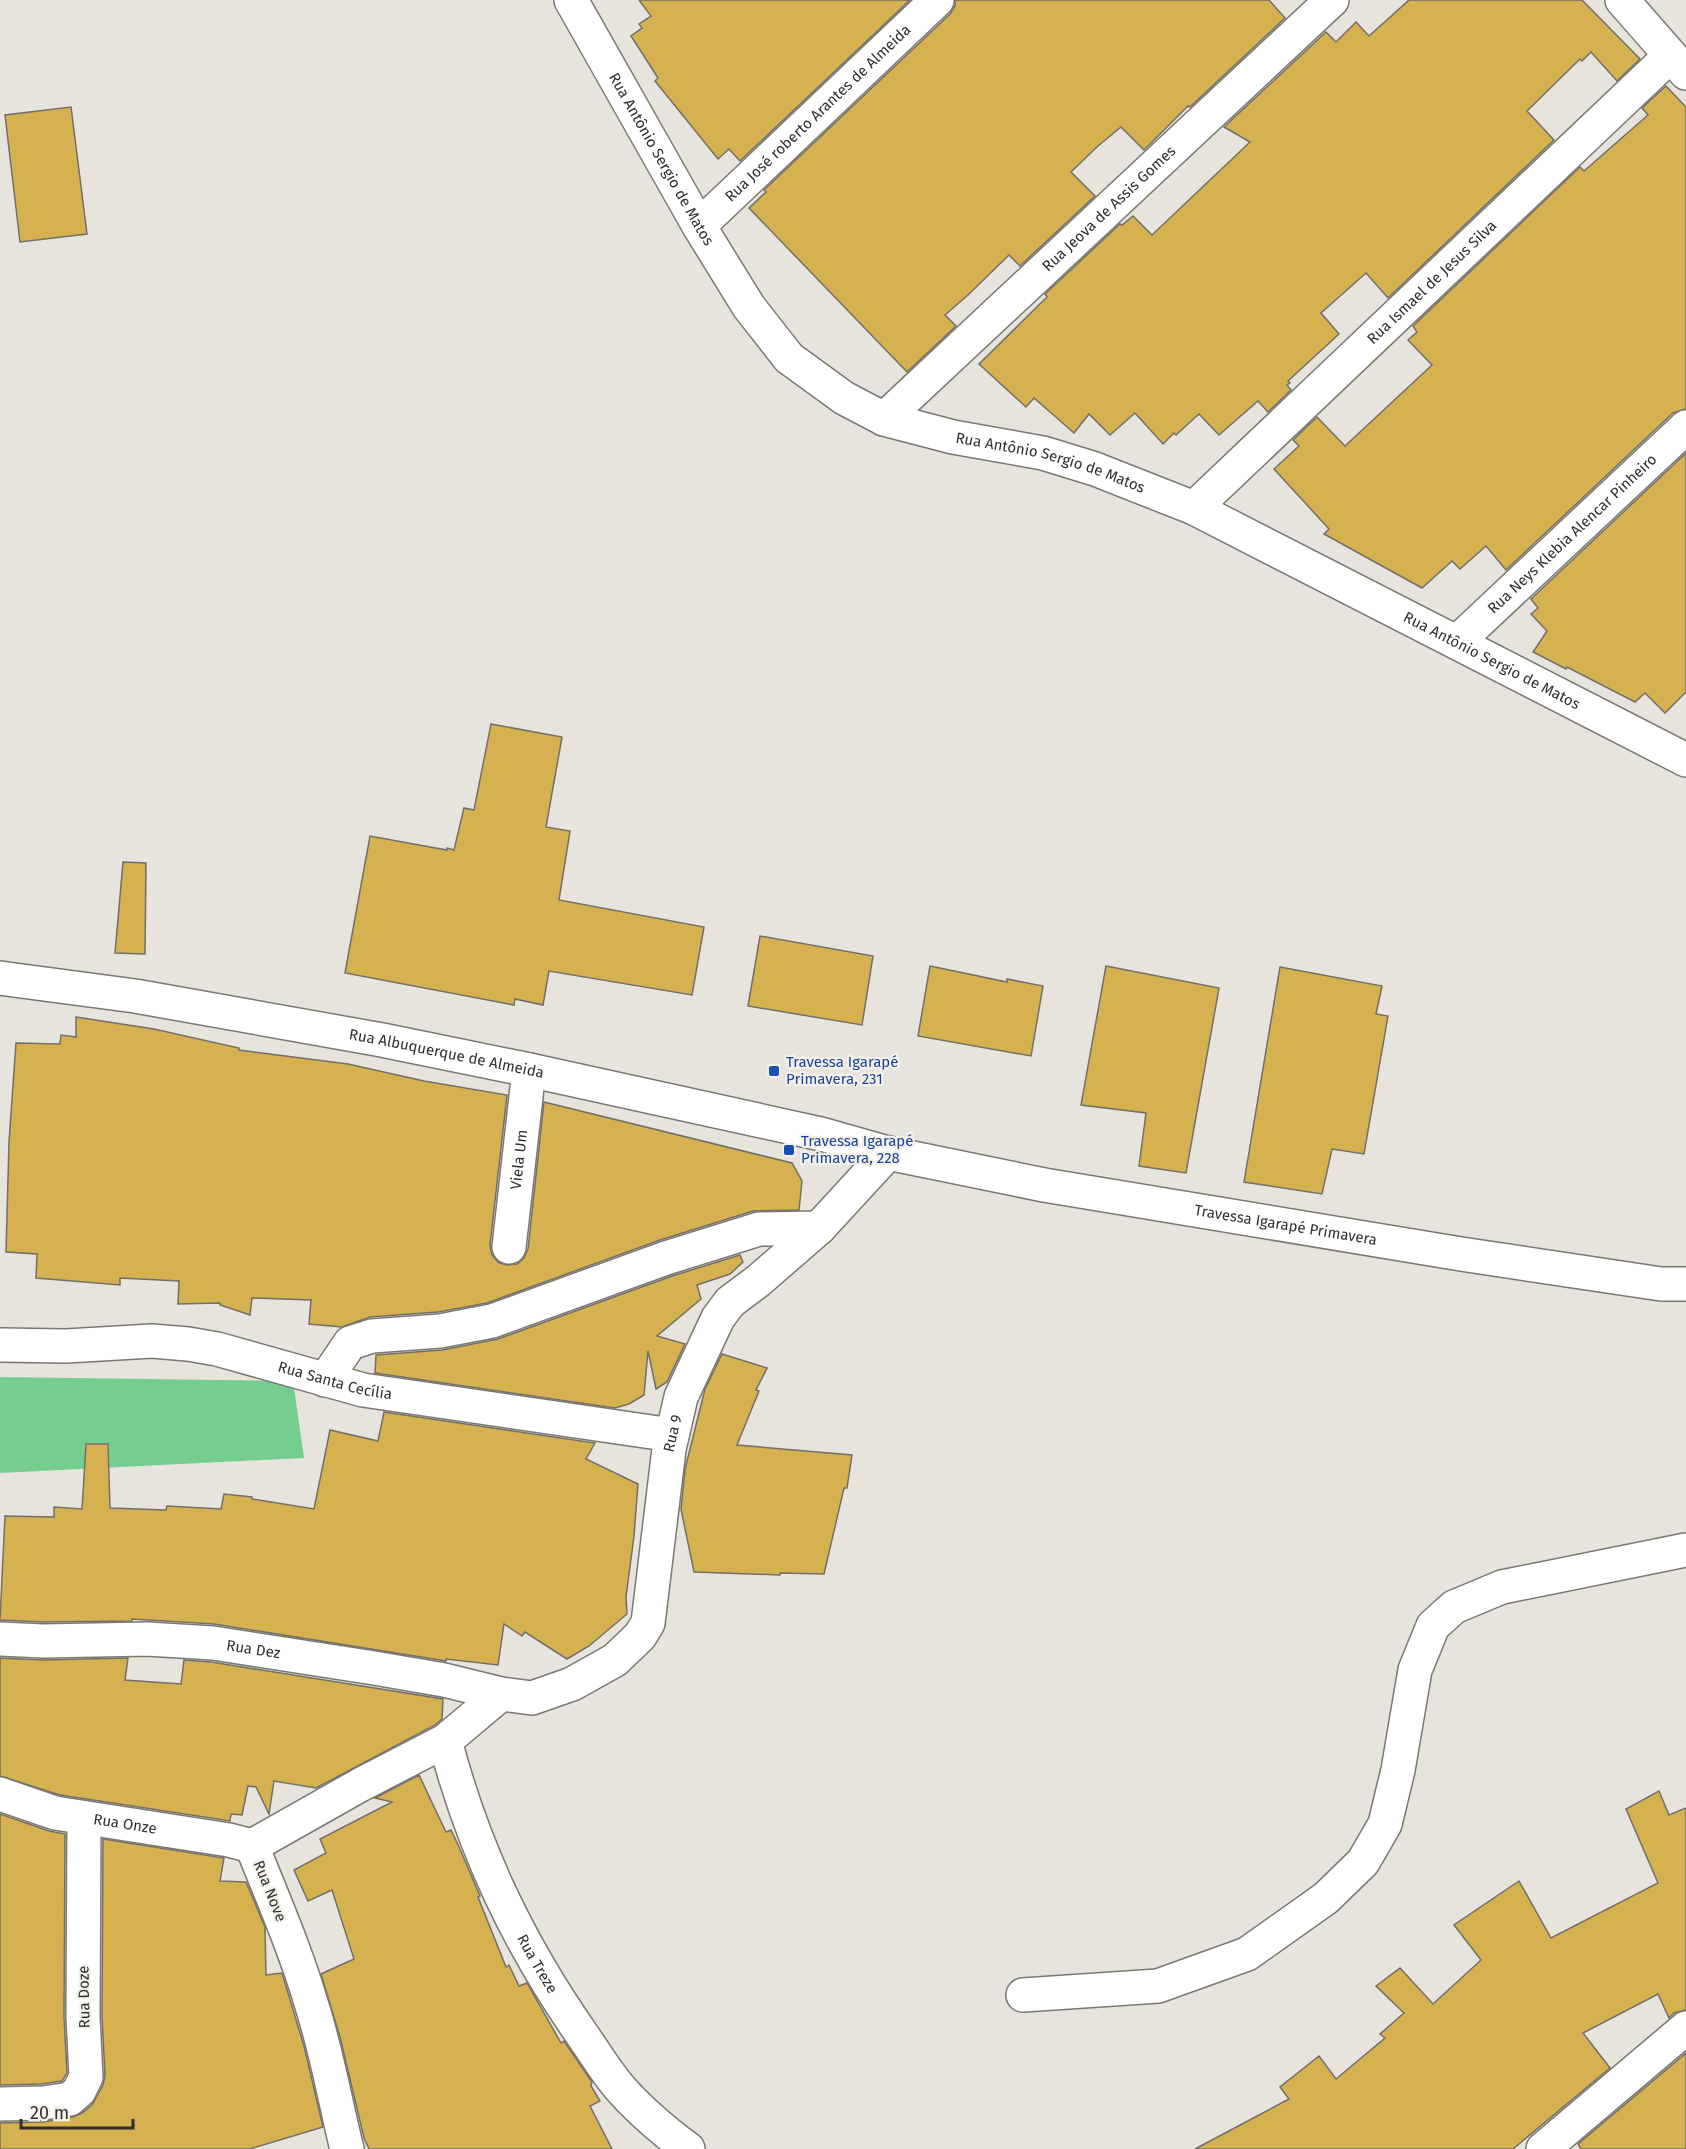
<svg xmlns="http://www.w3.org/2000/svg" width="1686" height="2149" font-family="'Fira Sans',sans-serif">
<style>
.forest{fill:#76cd90}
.building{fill:#d6b150;stroke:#726f69;stroke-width:1.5}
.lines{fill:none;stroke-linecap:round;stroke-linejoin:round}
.minor-casing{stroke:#7b7872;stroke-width:36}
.minor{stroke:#fff;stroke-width:33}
.transit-dot{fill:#1a4fb4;stroke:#f4f1ea;stroke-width:2}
.labels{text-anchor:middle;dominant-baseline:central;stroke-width:4.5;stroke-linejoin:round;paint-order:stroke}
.street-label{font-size:15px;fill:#302f2c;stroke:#f4f1ea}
.transit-label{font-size:15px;fill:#164399;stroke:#f4f1ea;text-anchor:start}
</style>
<rect width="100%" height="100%" fill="#e7e4dd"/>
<path class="forest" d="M 0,1377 L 293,1381 L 304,1458 L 0,1473 Z"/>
<g class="building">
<path d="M 639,0 L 910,0 L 740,161 L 729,149 L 718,159 L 655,81 L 658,78 L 631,36 L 642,28 L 639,24 L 651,16 Z"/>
<path d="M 955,0 L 1269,0 L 1285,18 L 1190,107 L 1188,106 L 1144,150 L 1121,127 L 1098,146 L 1071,172 L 1095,196 L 1020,266 L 1009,255 L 968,295 L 945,315 L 956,326 L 907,372 L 749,208 L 766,192 L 764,190 L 950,14 L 955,6 Z"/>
<path d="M 1409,0 L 1582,0 L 1640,59 L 1617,81 L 1591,52 L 1582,61 L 1580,59 L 1527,111 L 1554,140 L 1388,298 L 1366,273 L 1321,313 L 1339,334 L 1288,381 L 1290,383 L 1287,385 L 1291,390 L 1268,412 L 1258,401 L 1219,435 L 1199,414 L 1176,435 L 1174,433 L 1163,444 L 1135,413 L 1110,435 L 1089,414 L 1074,433 L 1034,398 L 1026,407 L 979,364 L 1047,297 L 1045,294 L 1120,224 L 1122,225 L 1133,216 L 1152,235 L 1250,142 L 1224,127 L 1326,32 L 1336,42 L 1356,22 L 1369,36 Z"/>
<path d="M 1666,86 L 1686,107 L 1686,409 L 1673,413 L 1506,570 L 1486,546 L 1460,569 L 1452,561 L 1422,588 L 1324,534 L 1329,529 L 1274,469 L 1299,446 L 1293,440 L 1317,417 L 1345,446 L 1432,365 L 1408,340 L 1417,332 L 1413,326 L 1580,167 L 1584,171 L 1648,115 L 1642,108 Z"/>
<path d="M 71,107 L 87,234 L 20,242 L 5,115 Z"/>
<path d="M 1686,453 L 1686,692 L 1665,713 L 1645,693 L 1635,702 L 1567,667 L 1566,669 L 1533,652 L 1547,631 L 1531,614 L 1538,608 L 1531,599 Z"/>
<path d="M 491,724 L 562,737 L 546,827 L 570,831 L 559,900 L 704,927 L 692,995 L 549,971 L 543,1005 L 515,999 L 514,1005 L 345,973 L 370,836 L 447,850 L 447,848 L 454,850 L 464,808 L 474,810 Z"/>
<path d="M 123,862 L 146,863 L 145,954 L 115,953 Z"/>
<path d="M 760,936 L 873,956 L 862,1025 L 748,1006 Z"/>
<path d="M 930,966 L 1007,982 L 1007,979 L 1043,986 L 1031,1056 L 918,1036 Z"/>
<path d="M 1106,966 L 1219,988 L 1186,1173 L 1139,1166 L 1146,1113 L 1081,1105 Z"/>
<path d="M 1280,967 L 1382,986 L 1376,1014 L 1388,1016 L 1364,1154 L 1332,1149 L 1322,1194 L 1244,1182 Z"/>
<path d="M 76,1017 L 154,1029 L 239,1048 L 239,1050 L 348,1064 L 424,1081 L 507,1095 L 490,1245 L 492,1255 L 498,1262 L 506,1265 L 517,1264 L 524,1258 L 528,1249 L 544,1102 L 792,1163 L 802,1181 L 799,1210 L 753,1211 L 660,1240 L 487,1303 L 438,1312 L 370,1317 L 342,1327 L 309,1324 L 311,1300 L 252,1298 L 250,1315 L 220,1305 L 220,1303 L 178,1304 L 179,1281 L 120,1278 L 120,1285 L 36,1278 L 37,1254 L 6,1252 L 9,1142 L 16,1043 L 60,1044 L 61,1035 L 76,1037 Z"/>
<path d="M 740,1255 L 743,1262 L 730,1274 L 697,1285 L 701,1299 L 657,1336 L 685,1344 L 667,1382 L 656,1389 L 648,1351 L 644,1395 L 629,1404 L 615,1408 L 375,1373 L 376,1355 L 442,1350 L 498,1339 L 672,1276 Z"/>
<path d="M 722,1354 L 767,1368 L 756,1390 L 759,1391 L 737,1445 L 852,1455 L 847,1488 L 844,1488 L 824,1574 L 780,1573 L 780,1575 L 694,1572 L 681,1509 L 685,1469 L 705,1389 Z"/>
<path d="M 384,1412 L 595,1443 L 586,1459 L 638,1484 L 634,1536 L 626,1597 L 627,1614 L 589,1646 L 567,1659 L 525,1632 L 522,1636 L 504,1624 L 498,1665 L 446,1659 L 446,1661 L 214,1624 L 132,1619 L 132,1621 L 43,1622 L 0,1620 L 5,1516 L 54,1517 L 54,1507 L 82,1509 L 86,1444 L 108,1444 L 110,1508 L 166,1510 L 167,1506 L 221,1509 L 224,1494 L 252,1497 L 252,1499 L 314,1509 L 330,1430 L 378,1441 Z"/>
<path d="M 0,1658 L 43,1660 L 128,1658 L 125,1680 L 181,1684 L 184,1660 L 211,1662 L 443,1699 L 442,1719 L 435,1725 L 316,1788 L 274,1781 L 269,1814 L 256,1787 L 248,1786 L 242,1815 L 231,1814 L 230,1821 L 60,1795 L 0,1776 Z"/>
<path d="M 419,1775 L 446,1832 L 451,1830 L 459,1847 L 480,1896 L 478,1897 L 506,1967 L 509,1965 L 519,1986 L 527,1983 L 561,2043 L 564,2041 L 592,2082 L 591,2086 L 600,2101 L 590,2106 L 612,2149 L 369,2149 L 364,2138 L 340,2037 L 321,1974 L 354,1959 L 332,1890 L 308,1901 L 294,1870 L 326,1853 L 320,1839 L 392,1802 L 375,1798 Z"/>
<path d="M 1659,1791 L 1669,1815 L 1686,1808 L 1686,2010 L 1674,2013 L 1669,2018 L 1658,1994 L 1583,2033 L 1610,2068 L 1513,2149 L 1195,2149 L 1289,2099 L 1280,2087 L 1319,2056 L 1336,2079 L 1385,2038 L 1380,2034 L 1404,2013 L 1376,1986 L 1400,1968 L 1433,2004 L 1481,1960 L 1454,1925 L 1519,1881 L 1551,1938 L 1658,1883 L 1626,1809 Z"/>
<path d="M 0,1814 L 49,1831 L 65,1834 L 64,2017 L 67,2073 L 62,2081 L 41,2084 L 0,2085 Z"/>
<path d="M 103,1839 L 224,1858 L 220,1881 L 246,1882 L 265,1927 L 266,1975 L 282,1973 L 304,2046 L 323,2127 L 250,2149 L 0,2149 L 0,2123 L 43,2122 L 73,2117 L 82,2113 L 92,2105 L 103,2085 L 105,2076 L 102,2017 Z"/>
<path d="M 1686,2053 L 1686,2149 L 1581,2149 L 1578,2144 Z"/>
</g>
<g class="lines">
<g class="minor-casing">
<g id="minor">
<path id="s1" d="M 571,0 L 699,226 L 749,307 L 789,358 L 844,398 L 884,419 L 953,437 L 1043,453 L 1095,469 L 1194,508 L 1686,760"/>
<path d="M 1622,0 L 1686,73"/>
<path id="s2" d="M 699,226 L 937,0"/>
<path id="s3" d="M 884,419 L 1332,0"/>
<path id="s4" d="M 1194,508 L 1670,56"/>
<path id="s5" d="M 1457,642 L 1686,427"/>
<path id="s6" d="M 0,978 L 135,996 L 382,1040 L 529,1070 L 821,1134 L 888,1153 L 1044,1185 L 1461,1254 L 1661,1284 L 1686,1284"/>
<path id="s7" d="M 509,1247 L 529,1070"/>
<path id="s8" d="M 0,1345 L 66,1346 L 152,1341 L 188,1344 L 217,1349 L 363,1390 L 672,1435"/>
<path d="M 325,1380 L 350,1343 L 372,1336 L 440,1331 L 492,1321 L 666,1258 L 759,1229 L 819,1228"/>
<path id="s9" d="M 0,1639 L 43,1641 L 147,1639 L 213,1643 L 374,1668 L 444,1680 L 501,1694 L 532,1698 L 572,1684 L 615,1660 L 640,1636 L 648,1623 L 669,1449 L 681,1397 L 718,1318 L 730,1302 L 758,1281 L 819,1228 L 888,1153"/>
<path id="s10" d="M 445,1741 C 474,1850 518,1943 583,2036 C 595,2053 606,2072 620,2088 C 640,2111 664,2131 688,2149"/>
<path id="s11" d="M 0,1794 L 55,1813 L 229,1840 L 252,1846"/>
<path d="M 1023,1995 L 1158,1986 L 1247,1954 L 1326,1898 L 1363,1862 L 1385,1824 L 1398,1770 L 1415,1670 L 1433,1626 L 1454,1607 L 1502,1587 L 1686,1550"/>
<path d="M 0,2104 L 43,2103 L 70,2099 L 79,2091 L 86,2077 L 83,2017 L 84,1818"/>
<path d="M 347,2149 C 335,2101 327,2053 312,2006 C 296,1951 273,1899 252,1846 L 360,1785 L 445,1741 L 501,1694"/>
<path d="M 1543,2149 L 1686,2028"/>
</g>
</g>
<use href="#minor" class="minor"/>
</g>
<g class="transit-dot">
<rect x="768" y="1065" width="12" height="12" rx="3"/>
<rect x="783" y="1144" width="12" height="12" rx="3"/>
</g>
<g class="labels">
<g class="street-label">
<text stroke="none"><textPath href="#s2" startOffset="164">Rua José roberto Arantes de Almeida</textPath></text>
<text stroke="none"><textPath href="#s1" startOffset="183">Rua Antônio Sergio de Matos</textPath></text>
<text stroke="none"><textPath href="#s3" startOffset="308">Rua Jeova de Assis Gomes</textPath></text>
<text stroke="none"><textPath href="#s4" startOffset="328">Rua Ismael de Jesus Silva</textPath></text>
<text stroke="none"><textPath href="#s1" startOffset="705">Rua Antônio Sergio de Matos</textPath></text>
<text stroke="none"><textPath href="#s5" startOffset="158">Rua Neys Klebia Alencar Pinheiro</textPath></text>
<text stroke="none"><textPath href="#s1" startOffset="1191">Rua Antônio Sergio de Matos</textPath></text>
<text stroke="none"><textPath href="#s6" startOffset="453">Rua Albuquerque de Almeida</textPath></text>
<text stroke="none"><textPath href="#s7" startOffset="88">Viela Um</textPath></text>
<text stroke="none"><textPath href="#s6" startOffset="1310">Travessa Igarapé Primavera</textPath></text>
<text stroke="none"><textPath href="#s8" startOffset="340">Rua Santa Cecília</textPath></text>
<text stroke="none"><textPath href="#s9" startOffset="870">Rua 9</textPath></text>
<text stroke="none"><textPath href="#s9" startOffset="254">Rua Dez</textPath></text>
<text stroke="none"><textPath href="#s11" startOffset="129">Rua Onze</textPath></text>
<text transform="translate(270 1891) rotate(68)">Rua Nove</text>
<text stroke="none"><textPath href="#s10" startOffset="242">Rua Treze</textPath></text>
<text transform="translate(84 1997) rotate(-91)">Rua Doze</text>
</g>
<g class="transit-label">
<text x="786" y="1062">Travessa Igarapé<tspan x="786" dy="17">Primavera, 231</tspan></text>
<text x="801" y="1141">Travessa Igarapé<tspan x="801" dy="17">Primavera, 228</tspan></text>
</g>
</g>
<path d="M21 2119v9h112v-9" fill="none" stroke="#302f2c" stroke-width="3"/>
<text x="30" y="2119" font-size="18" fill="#302f2c" stroke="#f4f1ea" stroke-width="4.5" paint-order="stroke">20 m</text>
</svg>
